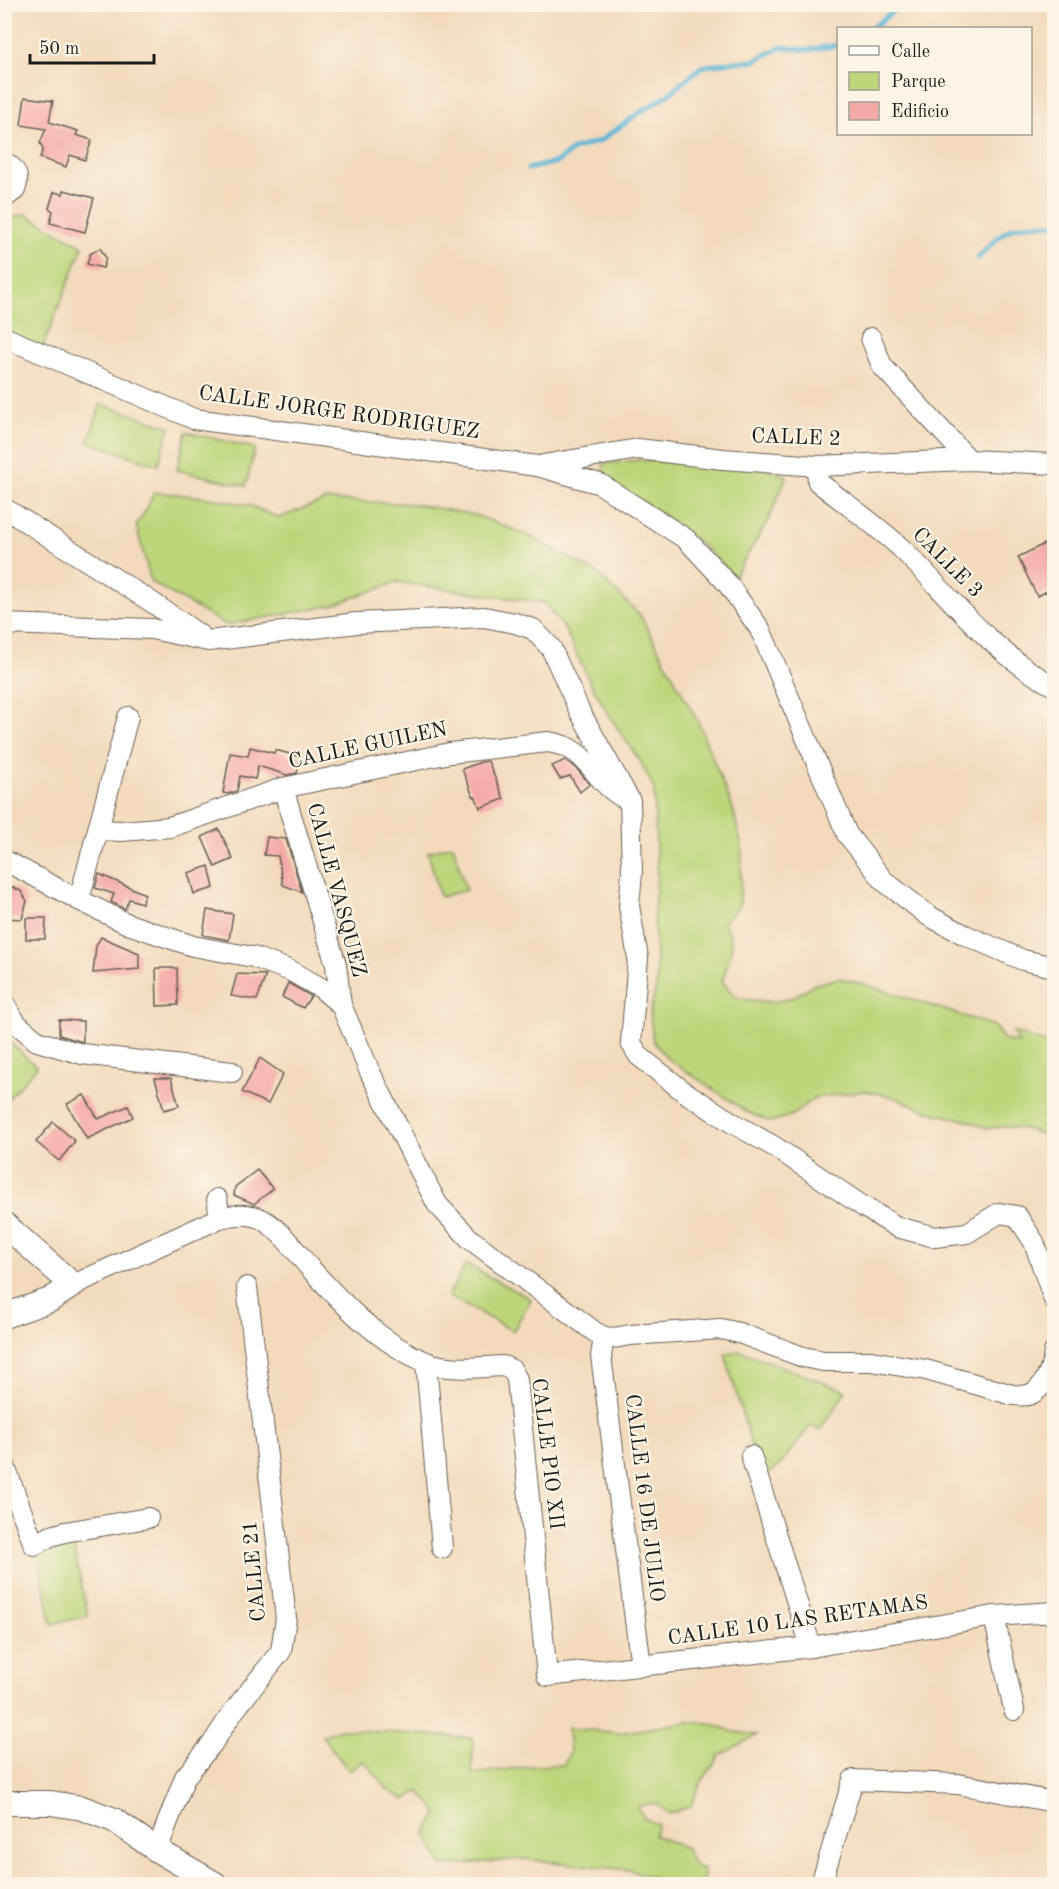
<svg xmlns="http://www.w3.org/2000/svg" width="1059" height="1889" font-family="'Old Standard TT',serif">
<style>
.green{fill:#bdd67b;stroke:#6c794c;stroke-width:1.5}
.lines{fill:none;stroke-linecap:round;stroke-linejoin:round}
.stream{stroke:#58b5d6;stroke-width:5}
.building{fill:#f5a9a6}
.minor-casing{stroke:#675e54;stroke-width:22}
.tertiary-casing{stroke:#675e54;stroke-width:26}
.minor{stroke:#fff;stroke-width:20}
.tertiary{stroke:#fff;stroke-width:24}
.labels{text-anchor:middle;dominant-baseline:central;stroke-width:4.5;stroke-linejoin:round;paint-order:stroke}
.street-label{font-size:21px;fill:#1c1c1c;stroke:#fcf5e5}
</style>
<rect width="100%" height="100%" fill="#fcf5e5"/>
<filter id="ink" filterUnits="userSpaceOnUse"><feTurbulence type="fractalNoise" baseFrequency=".0167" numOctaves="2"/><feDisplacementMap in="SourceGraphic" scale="12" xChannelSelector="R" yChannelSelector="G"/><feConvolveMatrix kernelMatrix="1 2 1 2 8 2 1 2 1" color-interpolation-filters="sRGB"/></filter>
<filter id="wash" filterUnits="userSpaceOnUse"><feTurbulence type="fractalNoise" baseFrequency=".008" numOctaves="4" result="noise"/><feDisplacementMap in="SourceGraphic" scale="24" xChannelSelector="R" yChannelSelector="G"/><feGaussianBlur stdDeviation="1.35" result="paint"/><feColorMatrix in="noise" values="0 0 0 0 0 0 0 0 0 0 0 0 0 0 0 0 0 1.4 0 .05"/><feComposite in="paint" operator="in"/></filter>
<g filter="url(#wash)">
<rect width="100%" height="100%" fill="#f3dabc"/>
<g class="green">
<path d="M 25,214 L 83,246 L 42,349 L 5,332 L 5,216 L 13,218 Z"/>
<path d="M 101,404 L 170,427 L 158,465 L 88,442 Z"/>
<path d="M 186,432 L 255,448 L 246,486 L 177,470 Z"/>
<path d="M 638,460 L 763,468 L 787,476 L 768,521 L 734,577 C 698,535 649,505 602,477 L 604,464 Z"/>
<path d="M 154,492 L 203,497 L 249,505 L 279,518 L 326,500 L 414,504 L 475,515 L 525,534 L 597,573 L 640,615 L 699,724 L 733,809 L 742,848 L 740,905 L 723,923 C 739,942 729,959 722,981 L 735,997 L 750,1000 L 774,1002 L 794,997 L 812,985 L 838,978 L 864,984 L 994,1026 L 1004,1040 L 1019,1043 L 1013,1032 L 1054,1046 L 1054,1138 L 1026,1129 L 1007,1127 L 986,1128 L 967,1120 L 936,1114 L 890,1096 L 865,1091 L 814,1098 L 793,1115 L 770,1122 L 747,1112 L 667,1058 L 653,1041 L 650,1013 L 657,983 L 654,914 L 657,876 L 654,789 L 640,761 L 614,723 L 591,684 L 565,630 L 545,603 L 397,582 L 333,605 L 226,625 L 151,582 L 136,525 L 145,512 Z"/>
<path d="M 453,845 L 466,890 L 440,897 L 428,852 Z"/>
<path d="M 4,1037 L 37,1067 L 5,1102 L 4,1102 Z"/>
<path d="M 466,1264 L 531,1299 L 513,1331 L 448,1296 Z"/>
<path d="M 741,1351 L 846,1391 L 820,1430 L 811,1425 L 780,1465 L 761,1479 L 725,1354 Z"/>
<path d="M 73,1544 L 88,1616 L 52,1624 L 37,1552 Z"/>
<path d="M 687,1722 L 710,1723 L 734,1732 L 757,1735 L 720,1755 L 700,1784 L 691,1806 L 669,1814 L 656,1803 L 638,1806 L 644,1818 L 658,1825 L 654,1835 L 686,1848 L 694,1866 L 704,1869 L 703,1884 L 671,1884 L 630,1870 L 522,1859 L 442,1866 L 426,1833 L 438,1813 L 419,1791 L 405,1800 L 388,1790 L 364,1761 L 349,1771 L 322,1736 L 340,1729 L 473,1738 L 472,1774 L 535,1766 L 563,1765 L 570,1752 L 568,1728 L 620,1733 Z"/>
</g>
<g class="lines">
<g class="stream">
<path d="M 872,28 L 902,4"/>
<path d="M 528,169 L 557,162 L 574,149 L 600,141 L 639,113 L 668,95 L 701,67 L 730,62 L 754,61 L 781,47 L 808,50 L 838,45"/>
<path d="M 978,258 C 1008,226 1010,224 1054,224"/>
</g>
</g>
<g id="blocks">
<g class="building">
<path d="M 25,97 L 53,101 L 49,122 L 78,131 L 76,135 L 92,140 L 85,160 L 70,155 L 66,167 L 40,158 L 43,149 L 40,143 L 46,129 L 21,125 Z"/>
<path d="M 64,190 L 94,198 L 85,232 L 50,223 L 53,211 L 49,208 L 54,192 L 63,194 Z"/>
<path d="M 100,248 L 106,258 L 103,268 L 87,264 L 90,254 Z"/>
<path d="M 1054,539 L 1054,588 L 1037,596 L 1018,557 Z"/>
<path d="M 250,747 L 274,753 L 275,750 L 301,757 L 297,773 L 287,775 L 258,766 L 255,779 L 240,776 L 237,791 L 228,794 L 223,793 L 230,753 L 248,756 Z"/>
<path d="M 565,760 L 575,767 L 590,784 L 580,792 L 570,776 L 560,779 L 552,766 Z"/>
<path d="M 488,761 L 504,799 L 480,808 L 476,798 L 473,796 L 462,769 L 481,762 Z"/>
<path d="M 219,829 L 233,859 L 215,867 L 202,837 Z"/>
<path d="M 267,837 L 286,839 L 302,892 L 283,885 L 278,856 L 264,855 Z"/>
<path d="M 209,866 L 214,888 L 194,894 L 188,873 Z"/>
<path d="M 99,874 L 145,894 L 142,903 L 129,899 L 125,909 L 111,902 L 114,894 L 95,888 Z"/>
<path d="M 12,887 L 21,891 L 27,901 L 22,919 L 4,918 L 4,896 Z"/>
<path d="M 207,910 L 233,914 L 229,940 L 203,935 Z"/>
<path d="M 26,918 L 46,918 L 45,939 L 26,939 Z"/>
<path d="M 101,937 L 139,953 L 139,969 L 93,973 L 96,946 Z"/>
<path d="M 156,968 L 177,968 L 178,1005 L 157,1006 Z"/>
<path d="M 237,974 L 266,975 L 257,1000 L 231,996 Z"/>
<path d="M 288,983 L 311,996 L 303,1008 L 282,997 Z"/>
<path d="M 59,1020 L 83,1021 L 83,1042 L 59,1035 Z"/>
<path d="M 260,1058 L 283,1074 L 268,1104 L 242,1092 Z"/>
<path d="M 155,1078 L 171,1078 L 179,1106 L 164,1110 Z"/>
<path d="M 84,1095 L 98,1119 L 128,1106 L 133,1117 L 87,1139 L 67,1104 Z"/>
<path d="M 53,1122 L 75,1141 L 59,1161 L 36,1142 Z"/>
<path d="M 257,1170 L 273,1189 L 254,1204 L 234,1195 L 235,1187 Z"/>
</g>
</g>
</g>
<g filter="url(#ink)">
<use href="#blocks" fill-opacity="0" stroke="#675e54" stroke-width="1.5"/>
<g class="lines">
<g class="minor-casing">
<g id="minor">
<path d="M 4,162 C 16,168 20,177 15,190 L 4,198"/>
<path d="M 4,337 L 194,419 L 537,466 L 600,484 L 686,539 L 727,583 L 760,629 L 847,834 L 884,881 L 929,916 L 965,935 L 1023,960 L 1054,967"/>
<path d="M 871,338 L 882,366 L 969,460"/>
<path d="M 543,465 L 638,449 L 723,459 L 817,466 L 969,460 L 1054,464"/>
<path d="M 817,466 L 818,482 C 846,504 875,524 901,548 C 950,596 993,655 1054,686"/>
<path d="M 4,508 L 150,601 L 201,636"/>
<path d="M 4,624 L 152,629 L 208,641 L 357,623 L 484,617 L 515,623 L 533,629 L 551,648 L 580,712 L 630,801 L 632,873 L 629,906 L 638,958 L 631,1043 L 639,1056 L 683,1091 L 731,1122 L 775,1147 L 864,1207 L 897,1227 L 935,1237 L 967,1233 L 999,1213 L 1017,1216 L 1034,1242 L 1054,1300"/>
<path d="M 283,788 L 336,965 L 341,1005"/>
<path d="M 99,830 L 122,831 L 170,827 L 283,788 L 311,782 L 450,753 L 548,742 C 592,748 591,783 628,800"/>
<path d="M 4,860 L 79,900 L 128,924 L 193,946 L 253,957 L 291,971 L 321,988 L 341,1005 L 370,1072 L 437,1204 L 470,1239 L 595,1332 L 604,1337 L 614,1338 L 630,1335 L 721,1329 L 739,1333 L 803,1357 L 823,1361 L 871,1361 L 926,1370 L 1013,1395 C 1018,1395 1024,1396 1028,1395 C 1044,1391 1053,1366 1054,1352"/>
<path d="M 79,900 L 128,717"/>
<path d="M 4,1003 L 16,1023 L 37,1041 L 82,1054 L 232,1072"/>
<path d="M 217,1199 L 220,1218"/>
<path d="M 73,1285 L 220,1218 C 237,1214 253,1212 268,1223 C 284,1234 297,1253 309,1267 C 343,1304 379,1343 426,1362 C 449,1371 479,1367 503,1366 L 512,1370 L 517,1379 L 547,1676 L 811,1647 L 994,1616 L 1054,1612"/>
<path d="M 604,1337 L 601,1356 L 641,1666"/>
<path d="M 426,1362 L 442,1548"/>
<path d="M 751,1456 L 811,1647"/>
<path d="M 4,1464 L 34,1545 L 51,1536 L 65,1532 L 148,1518"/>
<path d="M 994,1616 L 1014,1710"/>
<path d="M 157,1850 L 185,1777 L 212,1744 L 233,1712 L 281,1651 L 286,1618 L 247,1287"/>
<path d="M 821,1884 L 853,1780 L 958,1784 L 1054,1802"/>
</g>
</g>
<g class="tertiary-casing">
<g id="tertiary">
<path d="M 4,1224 L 73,1285 L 50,1300 L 4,1316"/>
<path d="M 4,1803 L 51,1803 L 82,1808 L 114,1820 L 157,1850 L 215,1884"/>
</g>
</g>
<use href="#minor" class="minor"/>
<use href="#tertiary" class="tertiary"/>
</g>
</g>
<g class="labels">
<g class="street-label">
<text transform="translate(339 413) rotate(8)">CALLE JORGE RODRIGUEZ</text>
<text transform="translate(796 438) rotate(2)">CALLE 2</text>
<text transform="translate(947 563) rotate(45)">CALLE 3</text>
<text transform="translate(368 746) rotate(-12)">CALLE GUILEN</text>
<text transform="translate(336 890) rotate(75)">CALLE VASQUEZ</text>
<text transform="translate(547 1454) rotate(83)">CALLE PIO XII</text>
<text transform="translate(644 1498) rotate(83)">CALLE 16 DE JULIO</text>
<text transform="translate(255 1571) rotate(-95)">CALLE 21</text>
<text transform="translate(798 1621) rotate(-8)">CALLE 10 LAS RETAMAS</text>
</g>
</g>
<rect width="1059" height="1889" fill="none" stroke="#fcf5e5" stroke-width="24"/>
<rect x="837" y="27" width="195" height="108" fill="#fcf5e5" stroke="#a29e95" stroke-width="1.5"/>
<rect x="849" y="46" width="30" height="9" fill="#ffffff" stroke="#a29e95" stroke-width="1.5"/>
<text x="891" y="57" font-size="18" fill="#1c1c1c">Calle</text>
<rect x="849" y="72" width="30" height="18" fill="#bdd67b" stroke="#a29e95" stroke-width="1.5"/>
<text x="891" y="87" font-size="18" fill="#1c1c1c">Parque</text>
<rect x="849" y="102" width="30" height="18" fill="#f5a9a6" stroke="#a29e95" stroke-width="1.5"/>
<text x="891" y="117" font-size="18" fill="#1c1c1c">Edificio</text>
<path d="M30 54v9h124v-9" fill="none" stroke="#1c1c1c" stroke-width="3"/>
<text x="39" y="54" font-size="18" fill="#1c1c1c" stroke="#fcf5e5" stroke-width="4.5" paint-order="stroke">50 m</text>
</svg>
